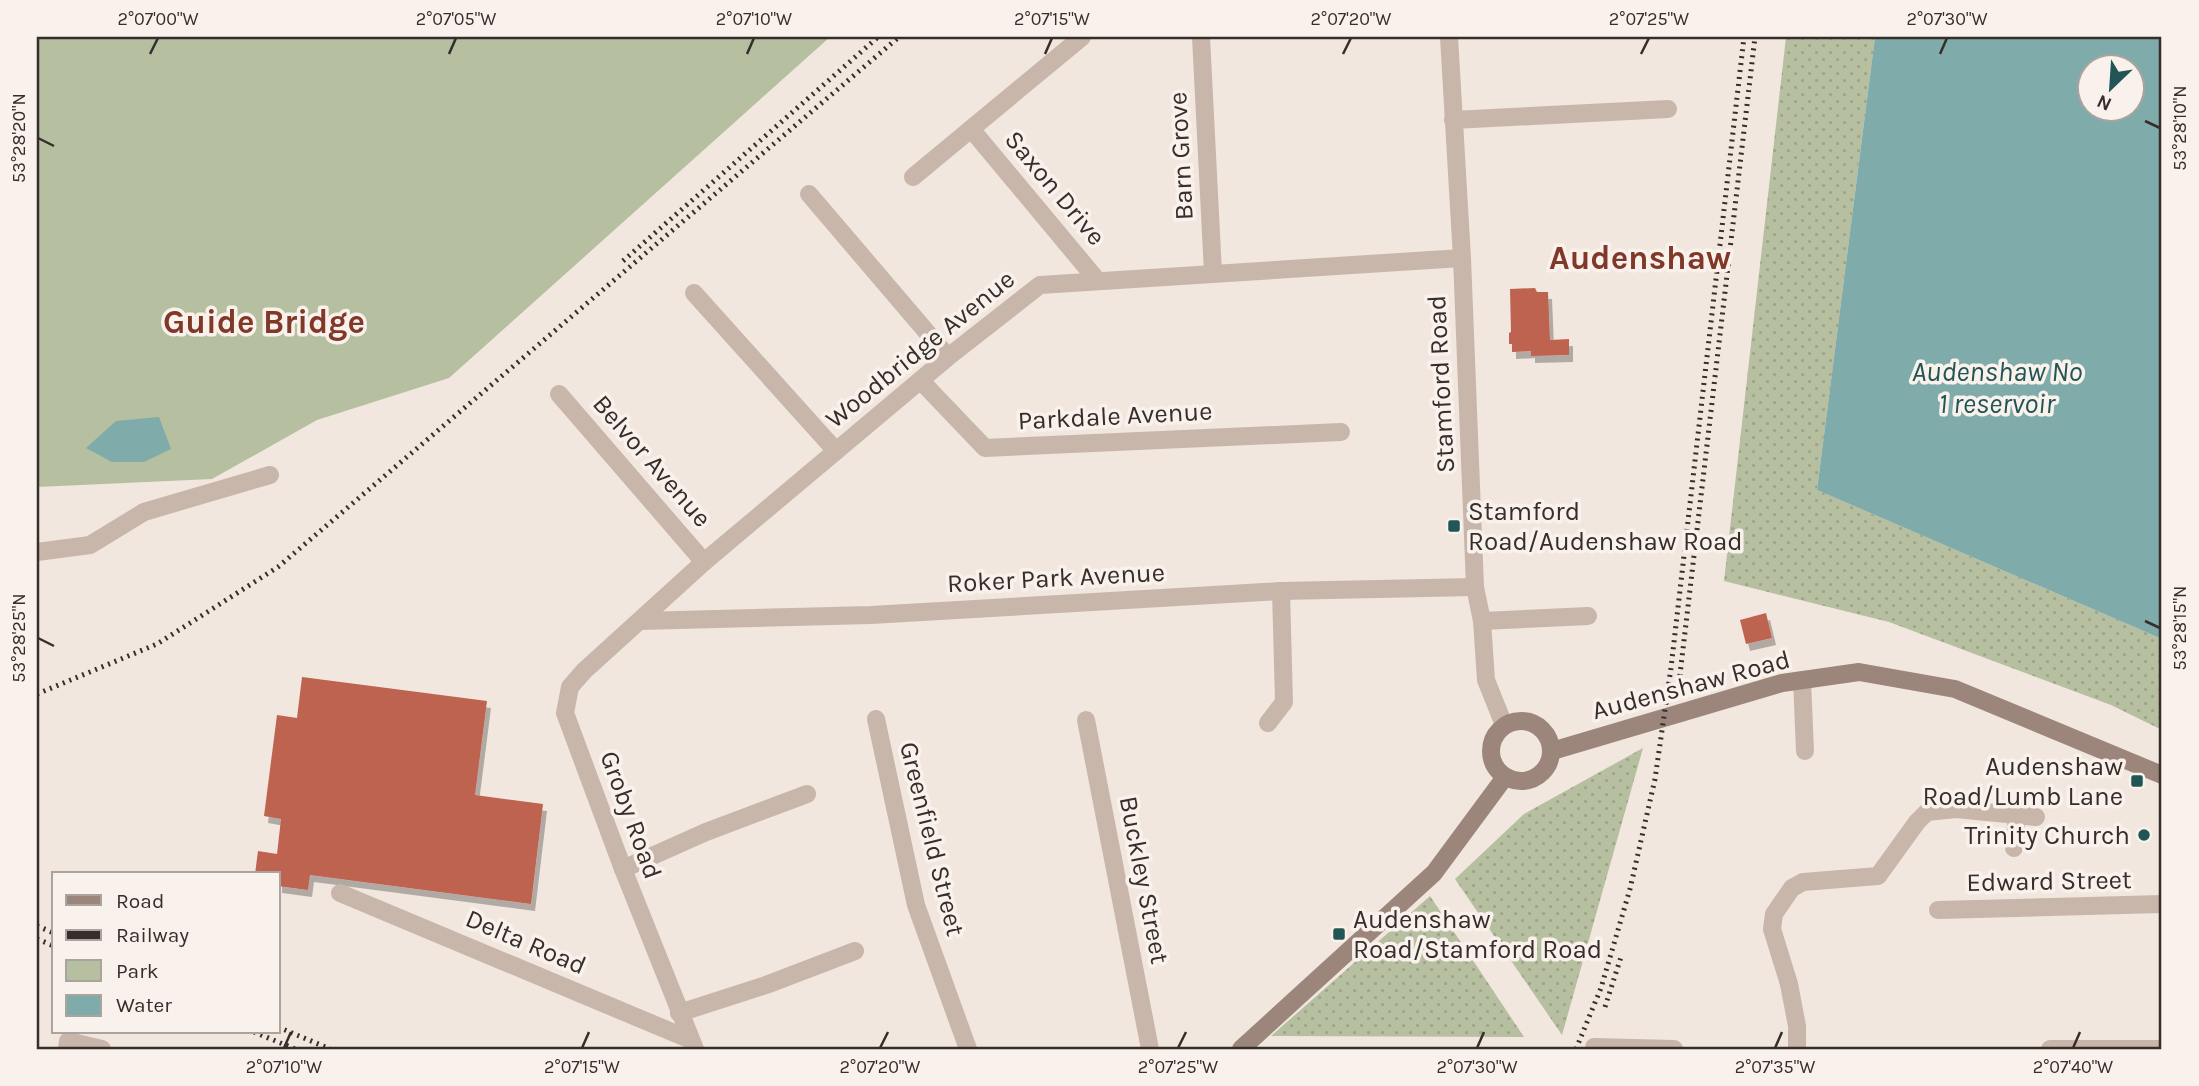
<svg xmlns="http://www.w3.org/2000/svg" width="2199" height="1086" font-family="Karla,sans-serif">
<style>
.grass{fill:url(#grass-dots)}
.green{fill:#b6bf9f}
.water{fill:#7facab;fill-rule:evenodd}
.building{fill:#bd6350;filter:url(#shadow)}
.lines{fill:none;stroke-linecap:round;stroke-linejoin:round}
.minor{stroke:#c8b6ab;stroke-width:18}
.tertiary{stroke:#c8b6ab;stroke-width:18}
.secondary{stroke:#9c867c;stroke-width:18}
.rail{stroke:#372d2a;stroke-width:5;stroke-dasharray:2 5;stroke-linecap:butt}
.ticks{fill:none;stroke:#372d2a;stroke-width:2.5}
.poi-dot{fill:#255;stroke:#f9f1eb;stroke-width:2.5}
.labels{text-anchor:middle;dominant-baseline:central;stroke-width:7;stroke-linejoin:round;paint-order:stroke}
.street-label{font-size:26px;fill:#372d2a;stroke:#f9f1eb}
.poi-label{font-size:26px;fill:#372d2a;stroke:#f9f1eb;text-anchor:start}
.water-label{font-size:28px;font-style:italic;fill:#255;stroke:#f9f1eb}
.district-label{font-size:33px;font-weight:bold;fill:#803828;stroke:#f9f1eb}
.neatline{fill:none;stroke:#372d2a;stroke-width:2.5}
.ticks-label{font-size:18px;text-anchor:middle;fill:#372d2a}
</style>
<defs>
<pattern id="grass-dots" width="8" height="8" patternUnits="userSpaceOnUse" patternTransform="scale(1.75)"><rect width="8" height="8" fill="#b6bf9f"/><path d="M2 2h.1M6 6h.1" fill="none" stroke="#9da489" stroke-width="1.8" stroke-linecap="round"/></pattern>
<filter id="shadow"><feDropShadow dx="4" dy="7" stdDeviation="0" flood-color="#0004"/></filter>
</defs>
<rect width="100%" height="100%" fill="#f1e7de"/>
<g class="grass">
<path d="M 1786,37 L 1875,37 L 1817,490 L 2162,639 L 2162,730 L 2111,705 L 1889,622 L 1724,581 Z"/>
<path d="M 1643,748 L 1562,1035 L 1455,879 L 1524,814 Z"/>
<path d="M 1430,896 L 1524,1037 L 1271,1036 Z"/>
</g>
<path class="green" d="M 37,37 L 830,37 L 449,378 L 317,420 L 212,479 L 37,487 Z"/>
<g class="water">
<path d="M 1875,37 L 2162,37 L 2162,639 L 1817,490 ZM 2090,66 L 2132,66 L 2132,108 L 2090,108 Z"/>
<path d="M 159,417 L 171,449 L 144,462 L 112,462 L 86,448 L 116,421 Z"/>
</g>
<g class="building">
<path d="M 1535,288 L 1537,292 L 1548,292 L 1550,340 L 1569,339 L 1569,355 L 1531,356 L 1531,351 L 1512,352 L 1512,344 L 1509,344 L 1509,333 L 1511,332 L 1510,289 Z"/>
<path d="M 1766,613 L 1772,638 L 1746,644 L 1740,620 Z"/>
<path d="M 302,677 L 487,701 L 475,795 L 543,804 L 531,904 L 310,875 L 308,890 L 278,886 L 278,874 L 255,874 L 258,851 L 277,854 L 281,819 L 264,816 L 277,715 L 297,718 Z"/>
</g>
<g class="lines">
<g class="minor">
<path d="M 1201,37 L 1213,273"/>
<path d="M 1453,120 L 1668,109"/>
<path d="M 972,130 L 1097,280"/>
<path d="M 913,177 L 1082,37"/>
<path d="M 809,194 L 948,357"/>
<path d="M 694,293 L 836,451"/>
<path d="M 921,381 L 985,448 L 1341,432"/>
<path d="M 559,394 L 704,562"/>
<path d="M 37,552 L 90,545 L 144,512 L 270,475"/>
<path d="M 640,621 L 871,615 L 1281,591 L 1475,587"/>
<path d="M 1482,621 L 1588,616"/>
<path d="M 1802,680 L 1805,751"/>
<path d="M 876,719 L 916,905 L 968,1049"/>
<path d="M 1086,720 L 1150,1049"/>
<path d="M 1268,723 L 1284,702 L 1281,591"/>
<path d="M 2014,848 L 2017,816"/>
<path d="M 623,869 L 706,832 L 807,794"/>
<path d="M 340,893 L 691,1040"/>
<path d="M 1938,910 L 2162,904"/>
<path d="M 679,1013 L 766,985 L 855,951"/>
<path d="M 1594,1047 L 1674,1049"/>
<path d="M 67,1049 L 68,1041 L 102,1049"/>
<path d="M 695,1049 L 623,869 L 565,713 L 570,687 L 584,671 L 704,562 L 948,357 L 1040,285 L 1462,258"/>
<path d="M 1797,1049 L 1797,1026 L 1789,984 L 1772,929 L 1774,914 L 1792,888 L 1803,882 L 1878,876 L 1917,822 L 1927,812 L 1956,809 L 2036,817"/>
<path d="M 2050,1049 L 2162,1049"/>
</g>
<path class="tertiary" d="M 1449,37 L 1462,258 L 1475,587 L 1482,621 L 1486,680 L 1504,725"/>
<g class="secondary">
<circle cx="1521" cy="751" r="30"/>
<path d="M 1552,751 L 1782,683 L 1859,672 L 1955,689 L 2162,775"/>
<path d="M 1241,1049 L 1434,873 L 1505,777"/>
</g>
<g class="rail">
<path d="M 623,261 L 878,37"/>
<path d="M 1679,683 L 1755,37"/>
<path d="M 37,694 L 157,644 L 278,567 L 899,37"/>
<path d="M 37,926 L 54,933"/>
<path d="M 37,939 L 54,946"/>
<path d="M 1605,1007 L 1621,957"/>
<path d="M 278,1027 L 330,1049"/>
<path d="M 254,1032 L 295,1049"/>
<path d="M 1576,1049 L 1601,988 L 1630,889 L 1655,779 L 1671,668 L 1744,37"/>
</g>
</g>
<path class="ticks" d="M 150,54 L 158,38M 449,54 L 456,38M 747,54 L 754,38M 1045,54 L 1052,38M 1343,54 L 1351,38M 1641,54 L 1649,38M 1940,54 L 1947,38M 2145,121 L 2160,128M 38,138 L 54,146M 2145,621 L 2160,628M 38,638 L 54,646M 284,1048 L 291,1032M 582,1048 L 589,1032M 880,1048 L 888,1032M 1178,1048 L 1186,1032M 1477,1048 L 1484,1032M 1775,1048 L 1782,1032M 2073,1048 L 2080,1032"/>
<g class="poi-dot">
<rect x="1447" y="519" width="14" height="14" rx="3.5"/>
<rect x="2130" y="774" width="14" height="14" rx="3.5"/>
<circle cx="2144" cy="835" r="7"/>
<rect x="1332" y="927" width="14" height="14" rx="3.5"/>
</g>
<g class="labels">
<g class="street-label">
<text transform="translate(1181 156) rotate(-93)">Barn Grove</text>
<text transform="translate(1055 188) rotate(50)">Saxon Drive</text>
<text transform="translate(920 349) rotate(-39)">Woodbridge Avenue</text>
<text transform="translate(1441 384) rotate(-93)">Stamford Road</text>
<text transform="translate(1115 416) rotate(-3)">Parkdale Avenue</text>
<text transform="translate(652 461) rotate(49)">Belvor Avenue</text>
<text transform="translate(1056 578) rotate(-3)">Roker Park Avenue</text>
<text transform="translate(1691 685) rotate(-15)">Audenshaw Road</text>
<text transform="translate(631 815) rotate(70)">Groby Road</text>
<text transform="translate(932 839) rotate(76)">Greenfield Street</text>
<text transform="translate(1144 880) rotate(79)">Buckley Street</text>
<text transform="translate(2049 881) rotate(-1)">Edward Street</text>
<text transform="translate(526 942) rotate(23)">Delta Road</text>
</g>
<g class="poi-label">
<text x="1468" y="511">Stamford<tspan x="1468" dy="30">Road/Audenshaw Road</tspan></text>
<text x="2123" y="766" text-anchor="end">Audenshaw<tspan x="2123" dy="30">Road/Lumb Lane</tspan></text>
<text x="2130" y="835" text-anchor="end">Trinity Church</text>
<text x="1353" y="919">Audenshaw<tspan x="1353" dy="30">Road/Stamford Road</tspan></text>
</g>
<g class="water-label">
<text x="1997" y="371">Audenshaw No<tspan x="1997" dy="32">1 reservoir</tspan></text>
</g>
<g class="district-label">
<text x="1640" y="258">Audenshaw</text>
<text x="264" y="322">Guide Bridge</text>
</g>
</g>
<rect width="2199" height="1086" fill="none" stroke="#f9f1eb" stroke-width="77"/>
<rect x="52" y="872" width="228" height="161" fill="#f9f1eb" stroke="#aba39e" stroke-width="2"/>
<rect x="66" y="895" width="35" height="10" fill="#9c867c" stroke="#aba39e" stroke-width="2"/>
<text x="116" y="908" font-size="21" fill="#372d2a">Road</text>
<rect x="66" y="930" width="35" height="10" fill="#372d2a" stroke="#aba39e" stroke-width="2"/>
<text x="116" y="942" font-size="21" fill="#372d2a">Railway</text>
<rect x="66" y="960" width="35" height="21" fill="#b6bf9f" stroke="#aba39e" stroke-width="2"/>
<text x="116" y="978" font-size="21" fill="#372d2a">Park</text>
<rect x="66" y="995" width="35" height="21" fill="#7facab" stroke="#aba39e" stroke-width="2"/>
<text x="116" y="1012" font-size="21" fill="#372d2a">Water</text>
<g transform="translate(2111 88) rotate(205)"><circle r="33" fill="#f9f1eb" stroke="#aba39e" stroke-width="2"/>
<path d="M0-5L12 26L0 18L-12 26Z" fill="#225555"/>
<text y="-10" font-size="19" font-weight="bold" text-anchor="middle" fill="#372d2a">N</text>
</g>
<rect x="38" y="38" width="2122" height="1010" class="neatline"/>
<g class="ticks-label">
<text x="158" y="25">2°07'00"W</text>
<text x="456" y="25">2°07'05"W</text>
<text x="754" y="25">2°07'10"W</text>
<text x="1052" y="25">2°07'15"W</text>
<text x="1351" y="25">2°07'20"W</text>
<text x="1649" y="25">2°07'25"W</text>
<text x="1947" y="25">2°07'30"W</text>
<text transform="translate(2180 128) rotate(-90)" y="6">53°28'10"N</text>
<text transform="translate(19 138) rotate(-90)" y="6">53°28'20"N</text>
<text transform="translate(2180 628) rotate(-90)" y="6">53°28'15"N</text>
<text transform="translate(19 638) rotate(-90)" y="6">53°28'25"N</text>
<text x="284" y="1073">2°07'10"W</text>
<text x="582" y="1073">2°07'15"W</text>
<text x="880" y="1073">2°07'20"W</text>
<text x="1178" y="1073">2°07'25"W</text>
<text x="1477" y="1073">2°07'30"W</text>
<text x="1775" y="1073">2°07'35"W</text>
<text x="2073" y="1073">2°07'40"W</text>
</g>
</svg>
